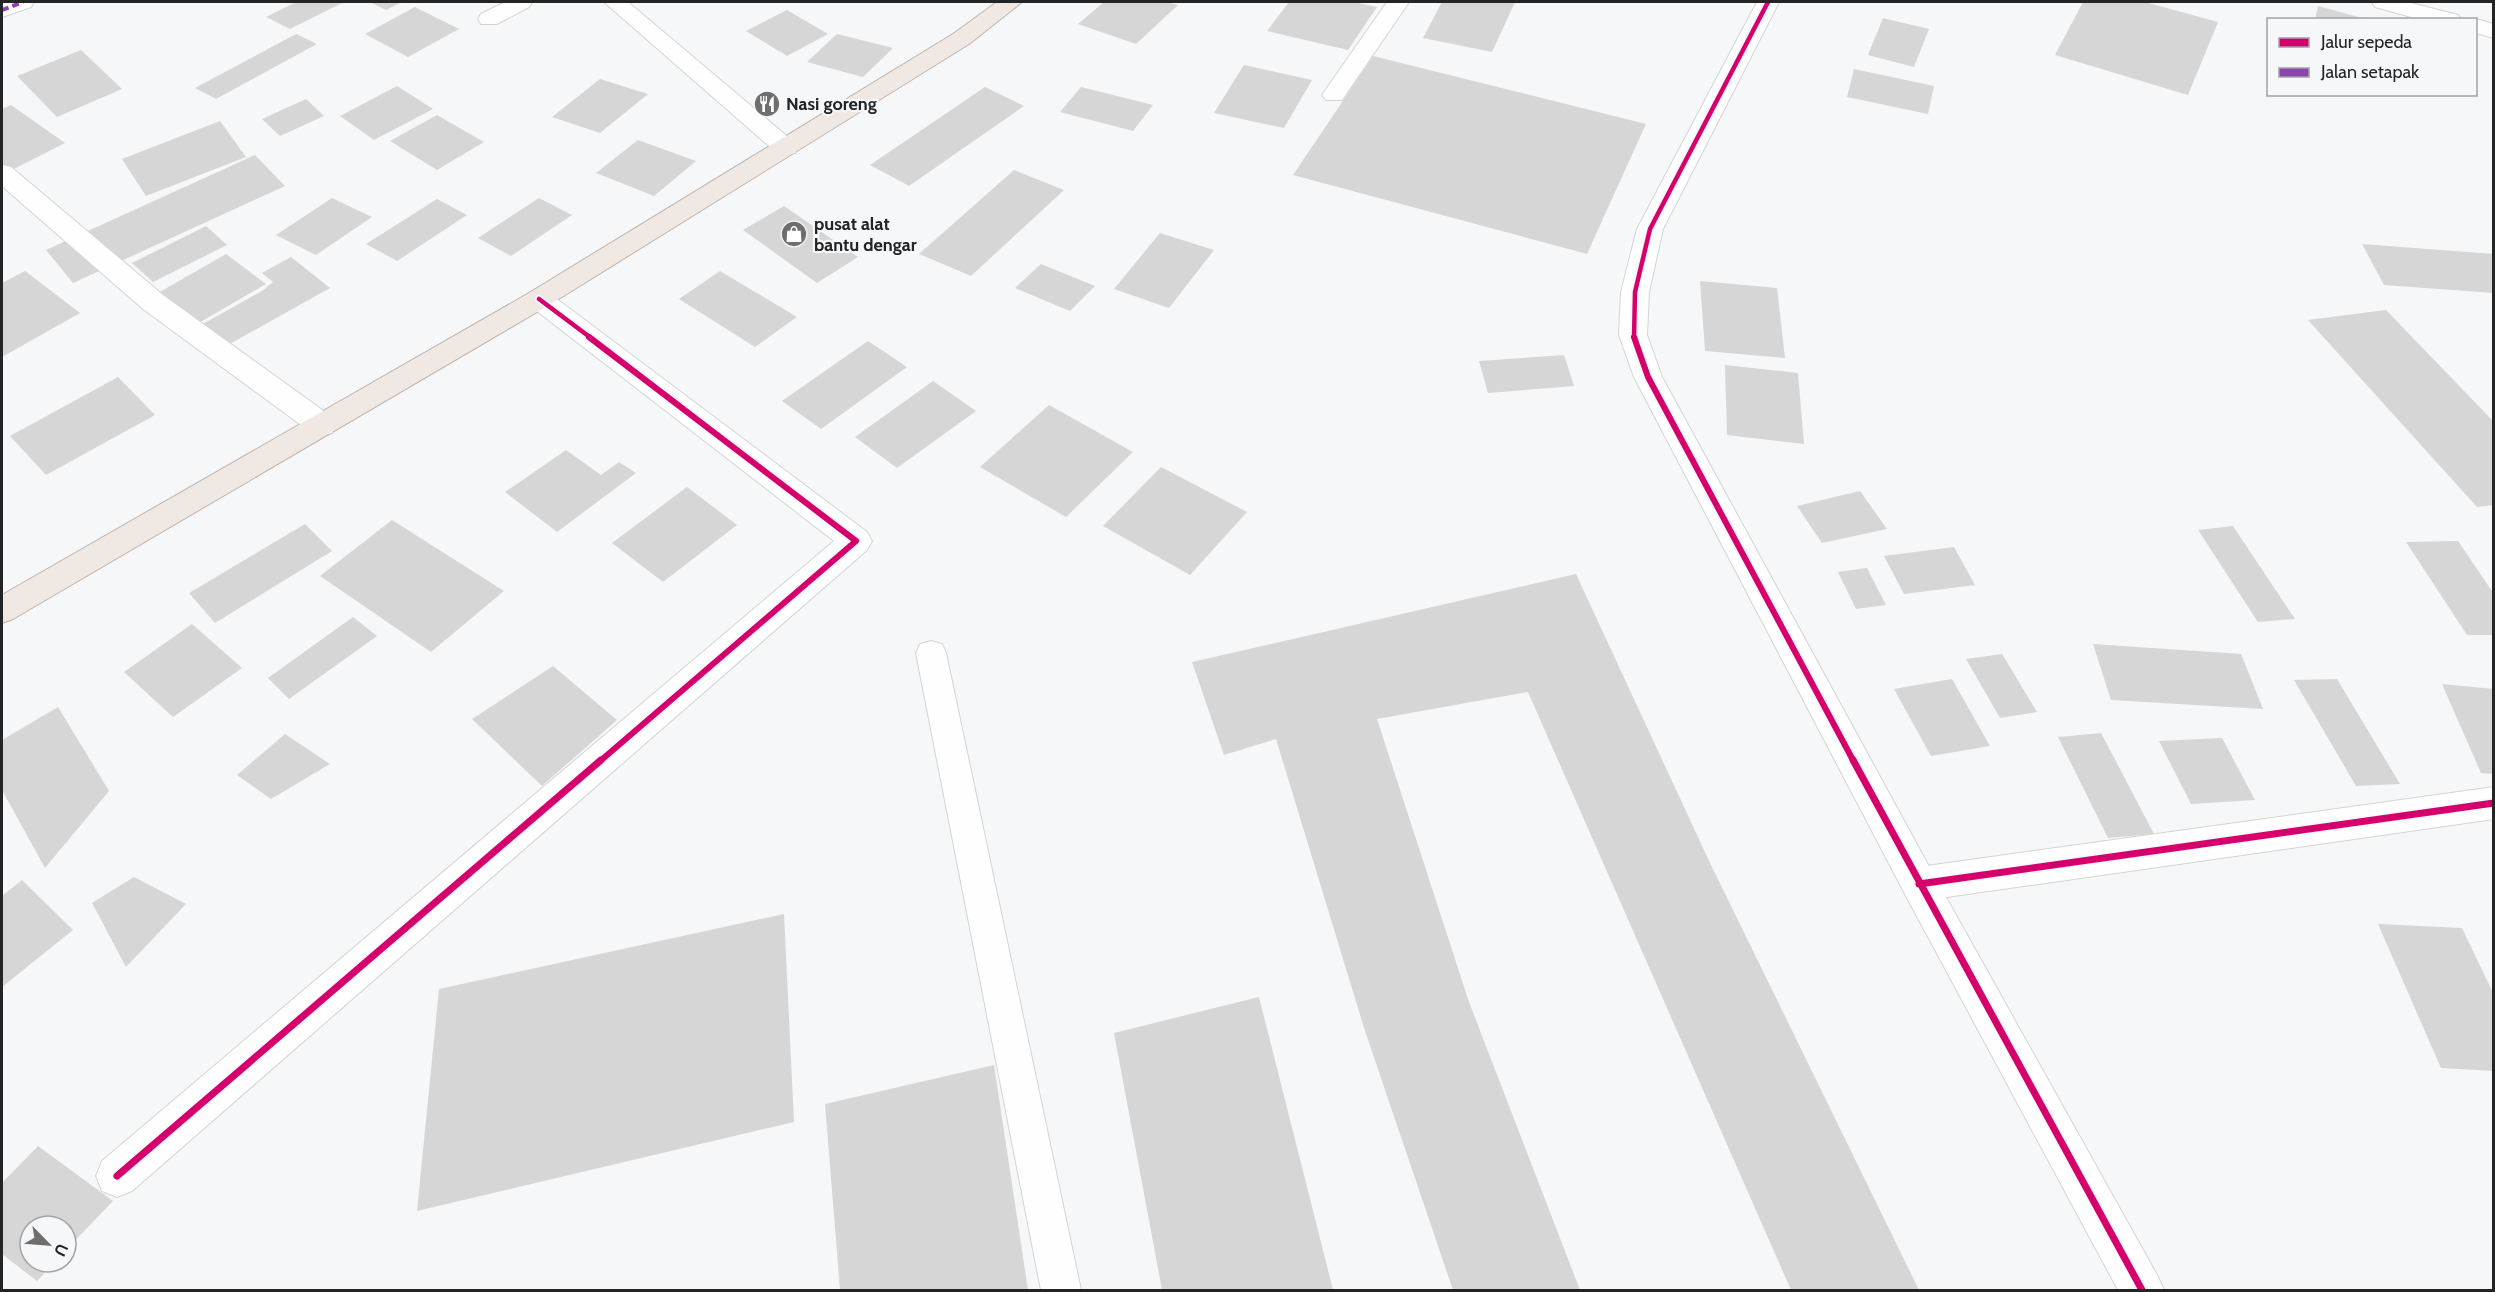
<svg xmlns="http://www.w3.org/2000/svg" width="2495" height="1292" font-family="Cabin,sans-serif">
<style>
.building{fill:#d6d6d7}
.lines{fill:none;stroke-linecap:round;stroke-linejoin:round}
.service-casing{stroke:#d3d5d5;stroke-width:2}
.minor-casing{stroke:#d3d5d5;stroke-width:2}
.tertiary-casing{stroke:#d3d5d5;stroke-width:2}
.trunk-casing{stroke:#beb4ae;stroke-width:2}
.service{fill:#fefefe;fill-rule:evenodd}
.minor{fill:#fefefe;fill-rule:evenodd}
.tertiary{fill:#fefefe;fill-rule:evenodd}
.trunk{fill:#f0e8e3;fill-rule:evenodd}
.quiet{stroke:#8e44ad;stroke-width:4;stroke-dasharray:7 4;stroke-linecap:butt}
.cycleway-far2-casing{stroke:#f5f7f9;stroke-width:8}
.cycleway-far1-casing{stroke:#f5f7f9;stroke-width:10}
.cycleway-casing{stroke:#f5f7f9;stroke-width:10}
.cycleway-far2{stroke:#d6006c;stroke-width:4.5}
.cycleway-far1{stroke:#d6006c;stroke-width:6}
.cycleway{stroke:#d6006c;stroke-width:7}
.labels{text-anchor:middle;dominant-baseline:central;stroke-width:4.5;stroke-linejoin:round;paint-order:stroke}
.far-poi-label{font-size:18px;font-weight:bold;fill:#242425;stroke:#f5f7f9;text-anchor:start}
</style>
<rect width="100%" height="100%" fill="#f6f7f8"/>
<g class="building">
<path d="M 296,2 L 344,2 L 290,29 L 266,17 Z"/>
<path d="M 370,2 L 402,2 L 386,10 Z"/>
<path d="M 1104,2 L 1166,2 L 1178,5 L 1136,44 L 1078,24 Z"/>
<path d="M 1289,2 L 1354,2 L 1377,7 L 1348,50 L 1267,31 Z"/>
<path d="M 1442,2 L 1515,2 L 1492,52 L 1423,38 Z"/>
<path d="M 2083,2 L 2145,2 L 2218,22 L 2188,95 L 2055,55 Z"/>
<path d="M 2318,6 L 2362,18 L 2362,20 L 2315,20 Z"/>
<path d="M 415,7 L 459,29 L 408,57 L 365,34 Z"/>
<path d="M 787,10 L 828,34 L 787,56 L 746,31 Z"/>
<path d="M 1883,18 L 1929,29 L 1914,67 L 1868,55 Z"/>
<path d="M 296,34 L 317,44 L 216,99 L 195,88 Z"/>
<path d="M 837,34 L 893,48 L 863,77 L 807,62 Z"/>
<path d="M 81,50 L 122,89 L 57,117 L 17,76 Z"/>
<path d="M 1373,56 L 1646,124 L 1587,254 L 1293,175 Z"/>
<path d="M 1244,65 L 1312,80 L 1284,128 L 1214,113 Z"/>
<path d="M 1854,69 L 1934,86 L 1928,114 L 1847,97 Z"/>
<path d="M 600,79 L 648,94 L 600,133 L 552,117 Z"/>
<path d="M 397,86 L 433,109 L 374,140 L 340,116 Z"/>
<path d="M 985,87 L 1024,106 L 909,186 L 870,165 Z"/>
<path d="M 1081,87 L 1153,105 L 1133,131 L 1060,112 Z"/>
<path d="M 306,99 L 324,116 L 280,136 L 262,119 Z"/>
<path d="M 11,105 L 65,143 L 2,175 L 2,109 Z"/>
<path d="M 437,115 L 484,142 L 437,170 L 390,141 Z"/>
<path d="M 220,121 L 246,157 L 146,196 L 122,159 Z"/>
<path d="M 638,140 L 696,161 L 654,196 L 596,173 Z"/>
<path d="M 255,155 L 285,186 L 73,283 L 46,250 Z"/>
<path d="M 1014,170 L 1064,190 L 971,276 L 919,254 Z"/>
<path d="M 332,198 L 372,217 L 316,255 L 276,235 Z"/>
<path d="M 539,198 L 572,215 L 511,256 L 478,238 Z"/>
<path d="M 437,199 L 467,215 L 397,261 L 366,244 Z"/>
<path d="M 784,206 L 858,257 L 817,283 L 743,230 Z"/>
<path d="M 206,226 L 227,245 L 153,282 L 132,263 Z"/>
<path d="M 1160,233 L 1214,250 L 1169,308 L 1114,289 Z"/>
<path d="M 2362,244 L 2494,254 L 2494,293 L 2384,285 Z"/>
<path d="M 226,254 L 266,284 L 197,324 L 158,293 Z"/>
<path d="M 291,257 L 330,288 L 226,346 L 201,325 L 262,291 L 273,282 L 262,273 Z"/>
<path d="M 1041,264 L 1095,286 L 1070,311 L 1015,288 Z"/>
<path d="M 25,271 L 80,313 L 2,357 L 2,283 Z"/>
<path d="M 720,271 L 797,317 L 755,347 L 679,299 Z"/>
<path d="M 1700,281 L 1777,288 L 1785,358 L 1705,351 Z"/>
<path d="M 2386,310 L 2494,422 L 2494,505 L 2477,507 L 2308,320 Z"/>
<path d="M 868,341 L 907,367 L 821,429 L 782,401 Z"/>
<path d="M 1564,355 L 1574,386 L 1488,393 L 1479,361 Z"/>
<path d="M 1725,365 L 1798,373 L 1804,444 L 1727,435 Z"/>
<path d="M 118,377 L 155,415 L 46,475 L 10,436 Z"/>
<path d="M 933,381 L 976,411 L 897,468 L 855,437 Z"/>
<path d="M 1049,405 L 1133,452 L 1066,517 L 980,467 Z"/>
<path d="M 566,450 L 601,475 L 619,462 L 636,473 L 557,532 L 505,492 Z"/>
<path d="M 1161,467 L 1247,512 L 1190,575 L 1103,526 Z"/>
<path d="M 687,487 L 737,525 L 663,582 L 612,543 Z"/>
<path d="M 1860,491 L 1887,529 L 1822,543 L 1797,506 Z"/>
<path d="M 392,520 L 504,591 L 431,652 L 320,576 Z"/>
<path d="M 305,524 L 332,551 L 215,623 L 189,593 Z"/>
<path d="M 2233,526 L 2295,619 L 2258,622 L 2198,530 Z"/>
<path d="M 2458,541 L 2494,594 L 2494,635 L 2467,635 L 2406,542 Z"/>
<path d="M 1954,547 L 1975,585 L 1904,594 L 1884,556 Z"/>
<path d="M 1867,568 L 1886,605 L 1856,609 L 1838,572 Z"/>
<path d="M 1576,574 L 1710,863 L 1919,1290 L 1791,1290 L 1528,692 L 1377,719 L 1469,1002 L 1580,1290 L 1453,1290 L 1365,1031 L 1276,739 L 1224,755 L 1192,662 Z"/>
<path d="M 353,617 L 377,636 L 289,699 L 268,678 Z"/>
<path d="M 192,624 L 242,668 L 173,717 L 124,672 Z"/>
<path d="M 2093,644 L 2241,654 L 2263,709 L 2111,700 Z"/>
<path d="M 2002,654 L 2037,712 L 2000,718 L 1966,659 Z"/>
<path d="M 553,666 L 617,720 L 542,786 L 472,719 Z"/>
<path d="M 1952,679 L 1990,746 L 1931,756 L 1894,689 Z"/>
<path d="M 2337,679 L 2400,784 L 2356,786 L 2294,680 Z"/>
<path d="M 2442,684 L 2494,689 L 2494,774 L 2481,773 Z"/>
<path d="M 58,707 L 109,791 L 45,868 L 2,790 L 2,740 Z"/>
<path d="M 2101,733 L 2154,834 L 2108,838 L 2058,737 Z"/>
<path d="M 285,734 L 330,764 L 271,799 L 237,775 Z"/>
<path d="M 2222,738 L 2255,800 L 2191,804 L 2159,741 Z"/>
<path d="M 134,877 L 186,904 L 126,967 L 92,903 Z"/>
<path d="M 22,880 L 73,930 L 2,987 L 2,896 Z"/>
<path d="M 784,914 L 794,1122 L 417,1211 L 439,989 Z"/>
<path d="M 2378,924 L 2462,928 L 2494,995 L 2494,1071 L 2441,1068 Z"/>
<path d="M 1259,997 L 1333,1290 L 1162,1290 L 1114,1033 Z"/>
<path d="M 994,1065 L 1028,1290 L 840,1290 L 825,1104 Z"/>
<path d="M 38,1146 L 113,1201 L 66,1250 L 66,1226 L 30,1226 L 30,1262 L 55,1262 L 37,1281 L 2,1254 L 2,1183 Z"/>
</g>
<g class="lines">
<g class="service-casing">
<path id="service" d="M 931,641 L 942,644 L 946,653 L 1081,1290 L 1041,1290 L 916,653 L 920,644 Z"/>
</g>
<g class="minor-casing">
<g id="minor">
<path d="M 2,2 L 34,2 L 31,7 L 2,17 Z"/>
<path d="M 505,2 L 532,2 L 529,7 L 497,24 L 481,24 L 478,19 L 481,14 Z"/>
<path d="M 604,2 L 628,2 L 795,143 L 798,148 L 795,153 L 786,156 L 777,153 Z"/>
<path d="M 1387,2 L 1409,2 L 1342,100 L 1326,100 L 1322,95 Z"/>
<path d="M 2,165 L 11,167 L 163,295 L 332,417 L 337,425 L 332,433 L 322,436 L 312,433 L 143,309 L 2,186 Z"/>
<path d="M 539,290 L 549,293 L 867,532 L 872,541 L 867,550 L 132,1191 L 117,1197 L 102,1191 L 96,1176 L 102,1161 L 834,541 L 529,305 L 525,299 L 529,293 Z"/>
<path d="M 2494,787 L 2494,819 L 1919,901 L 1906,896 L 1901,884 L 1906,872 L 1919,867 Z"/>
</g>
</g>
<g class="tertiary-casing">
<g id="tertiary">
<path d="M 1757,2 L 1779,2 L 1663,229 L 1649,292 L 1647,335 L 1662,377 L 1932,872 L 2157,1275 L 2164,1290 L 2118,1290 L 1906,896 L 1634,377 L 1619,335 L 1621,292 L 1637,229 Z"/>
<path d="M 2372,2 L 2407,2 L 2458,15 L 2461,20 L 2422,20 L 2375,7 Z"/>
<path d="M 2476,19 L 2494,24 L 2494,38 L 2476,33 Z"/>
</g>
</g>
<g class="trunk-casing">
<path id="trunk" d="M 997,2 L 1022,2 L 969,44 L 549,305 L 13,619 L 2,623 L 2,595 L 529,293 L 953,34 Z"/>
</g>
<use href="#service" class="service"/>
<use href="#minor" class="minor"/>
<use href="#tertiary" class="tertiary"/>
<use href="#trunk" class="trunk"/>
<path class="quiet" d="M 2,10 L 23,2"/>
<g class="cycleway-far2-casing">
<g id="cycleway-far2">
<path d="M 539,299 L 591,338"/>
<path d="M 1634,338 L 1635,292 L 1650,229 L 1768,2"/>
</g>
</g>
<g class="cycleway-far1-casing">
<g id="cycleway-far1">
<path d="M 589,337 L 856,541 L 599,762"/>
<path d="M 1634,337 L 1648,377 L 1854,762"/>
</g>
</g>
<g class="cycleway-casing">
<g id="cycleway">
<path d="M 1853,760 L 2142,1290"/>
<path d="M 1919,884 L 2494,803"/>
<path d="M 117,1176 L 601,760"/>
</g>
</g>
<use href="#cycleway-far2" class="cycleway-far2"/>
<use href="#cycleway-far1" class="cycleway-far1"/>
<use href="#cycleway" class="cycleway"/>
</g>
<defs>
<g id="restaurant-disc" transform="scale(1.35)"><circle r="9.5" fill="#6e6e6f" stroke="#f5f7f9"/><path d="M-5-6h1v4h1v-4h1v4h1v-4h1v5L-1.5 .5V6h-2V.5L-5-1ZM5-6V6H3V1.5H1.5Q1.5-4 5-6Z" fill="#fff"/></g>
<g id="shop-disc" transform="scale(1.35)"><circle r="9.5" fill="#6e6e6f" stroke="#f5f7f9"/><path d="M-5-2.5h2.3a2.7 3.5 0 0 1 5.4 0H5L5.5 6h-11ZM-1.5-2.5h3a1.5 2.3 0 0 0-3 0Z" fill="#fff"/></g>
</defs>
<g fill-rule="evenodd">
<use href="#restaurant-disc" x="767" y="104"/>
<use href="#shop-disc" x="794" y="234"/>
</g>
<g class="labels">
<g class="far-poi-label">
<text x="786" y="104">Nasi goreng</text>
<text x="814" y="224">pusat alat<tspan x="814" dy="21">bantu dengar</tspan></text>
</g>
</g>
<rect width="2495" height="1292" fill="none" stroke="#242425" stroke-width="6"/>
<rect x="2267" y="18" width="210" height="78" fill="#f5f7f9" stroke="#a1a3a4" stroke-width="1.5"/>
<rect x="2279" y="38" width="30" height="9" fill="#d6006c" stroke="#a1a3a4" stroke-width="1.5"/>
<text x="2321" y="48" font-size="18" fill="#242425">Jalur sepeda</text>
<rect x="2279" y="68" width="30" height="9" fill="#8e44ad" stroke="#a1a3a4" stroke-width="1.5"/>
<text x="2321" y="78" font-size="18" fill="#242425">Jalan setapak</text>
<g transform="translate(48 1244) rotate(115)"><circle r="28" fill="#f5f7f9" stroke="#a1a3a4" stroke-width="1.5"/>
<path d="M0-4.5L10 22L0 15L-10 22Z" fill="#6e6e6f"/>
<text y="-9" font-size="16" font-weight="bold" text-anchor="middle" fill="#242425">U</text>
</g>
</svg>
